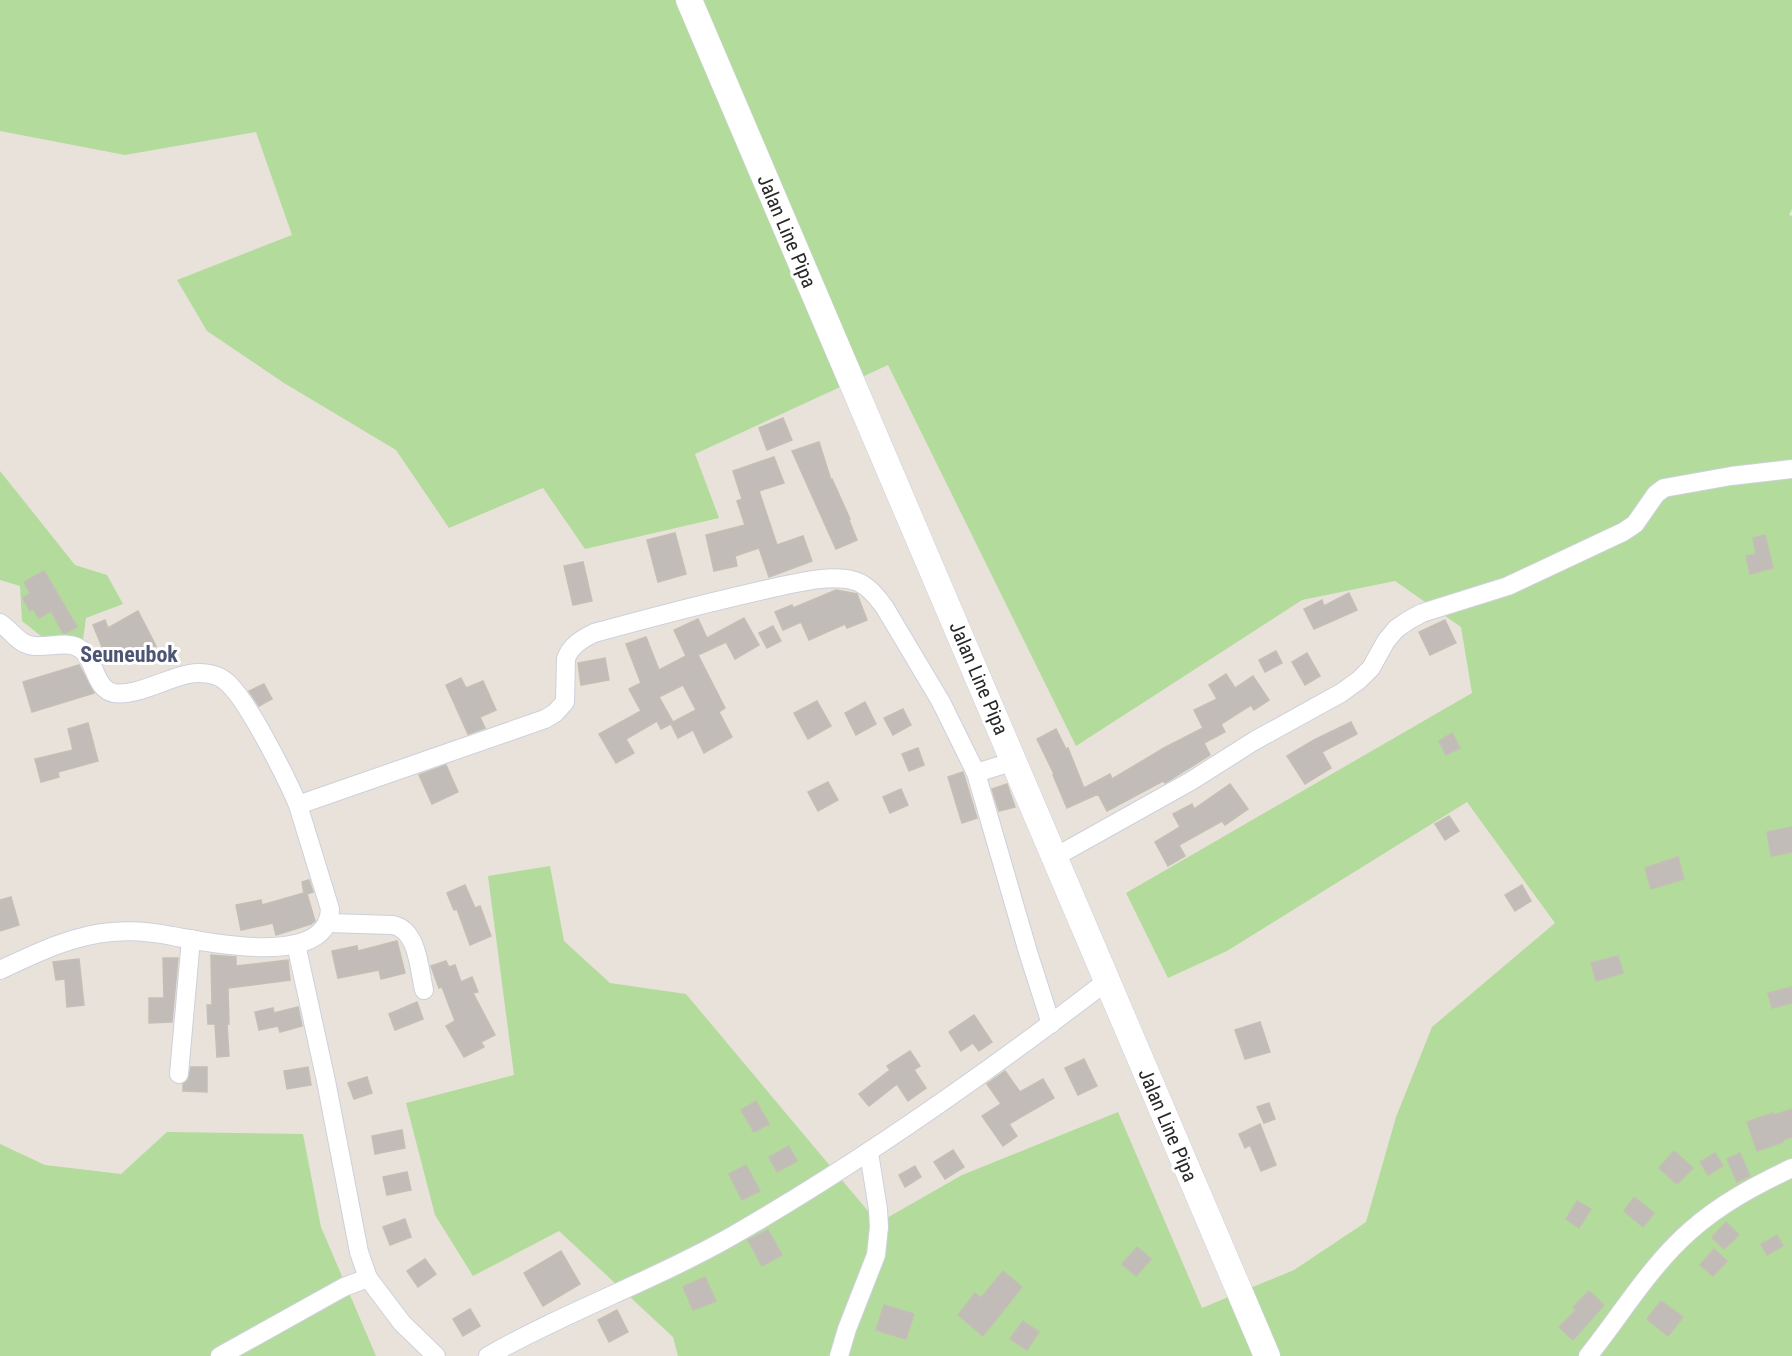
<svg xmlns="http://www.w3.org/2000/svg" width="1792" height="1356" font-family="'Roboto Condensed',sans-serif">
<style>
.green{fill:#b3db9c}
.building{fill:#c1bcb7;stroke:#c4beb5;stroke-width:1.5;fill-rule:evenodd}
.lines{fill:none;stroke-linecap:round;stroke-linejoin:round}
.street-casing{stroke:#cdd0db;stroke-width:20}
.secondary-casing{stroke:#cdd0db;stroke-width:27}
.street{stroke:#fff;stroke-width:18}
.secondary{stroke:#fff;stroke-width:26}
.labels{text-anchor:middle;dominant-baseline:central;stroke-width:6;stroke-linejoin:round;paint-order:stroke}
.street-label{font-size:20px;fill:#282828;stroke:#fff}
.quarter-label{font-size:22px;font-weight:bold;fill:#4d5574;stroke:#fff}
</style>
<rect width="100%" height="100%" fill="#e9e2db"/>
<g class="green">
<path d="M 0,0 L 1792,0 L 1792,209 L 1789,215 L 1792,216 L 1792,1356 L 678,1356 L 673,1337 L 559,1231 L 473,1276 L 435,1215 L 406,1103 L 514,1075 L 488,876 L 550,866 L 564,941 L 610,983 L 686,994 L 878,1223 L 962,1175 L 1118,1112 L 1202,1308 L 1294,1270 L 1366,1222 L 1396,1117 L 1432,1027 L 1555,923 L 1467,802 L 1227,951 L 1168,978 L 1126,893 L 1472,693 L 1461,627 L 1395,581 L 1302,600 L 1076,746 L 888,365 L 695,454 L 719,518 L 585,549 L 543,488 L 449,528 L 396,450 L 284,383 L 207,331 L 177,280 L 292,235 L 256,132 L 125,155 L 0,131 Z"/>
<path d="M 0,471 L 75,565 L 107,575 L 123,604 L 86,618 L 83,640 L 41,636 L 22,621 L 20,586 L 0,580 Z"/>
<path d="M 167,1132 L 303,1134 L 321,1227 L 376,1356 L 0,1356 L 0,1144 L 45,1165 L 121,1174 Z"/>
</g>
<g class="building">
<path d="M 783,418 L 792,440 L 767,450 L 759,428 Z"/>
<path d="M 819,442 L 831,480 L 832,479 L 850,519 L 849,520 L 857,540 L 836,549 L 792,451 Z"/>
<path d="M 774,457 L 784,483 L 759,491 L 777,545 L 803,536 L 812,561 L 769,577 L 759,548 L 735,556 L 737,566 L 714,571 L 706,535 L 745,525 L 737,501 L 742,499 L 733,471 Z"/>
<path d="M 675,533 L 686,574 L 658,582 L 647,540 Z"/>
<path d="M 1765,535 L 1773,568 L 1750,574 L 1746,556 L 1756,554 L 1753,538 Z"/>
<path d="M 583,562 L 592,601 L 573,605 L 564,566 Z"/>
<path d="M 44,571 L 77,627 L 66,633 L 63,633 L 51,611 L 39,618 L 33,609 L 30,611 L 23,598 L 30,593 L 24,582 Z"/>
<path d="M 836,590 L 857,594 L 867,620 L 847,628 L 845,624 L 809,640 L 801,622 L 783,630 L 775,612 L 792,605 L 793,608 Z"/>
<path d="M 1349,593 L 1357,610 L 1314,629 L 1304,609 L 1322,600 L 1324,606 Z"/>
<path d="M 138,611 L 156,646 L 130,661 L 127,656 L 109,664 L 93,625 L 105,620 L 108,628 Z"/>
<path d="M 744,618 L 759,645 L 735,659 L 726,642 L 698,655 L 725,708 L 719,712 L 732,737 L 704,753 L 693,730 L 678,738 L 671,724 L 661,729 L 657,721 L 626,739 L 634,753 L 616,763 L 599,734 L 641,711 L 629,689 L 641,683 L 626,644 L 646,637 L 659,670 L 686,656 L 674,630 L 698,619 L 707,638 ZM 683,685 L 696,710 L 673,722 L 659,697 Z"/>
<path d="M 1445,620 L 1456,643 L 1430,655 L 1419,632 Z"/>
<path d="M 773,626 L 781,641 L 767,648 L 759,633 Z"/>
<path d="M 1276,651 L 1282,663 L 1265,672 L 1259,660 Z"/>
<path d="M 1307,653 L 1320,676 L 1305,685 L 1292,662 Z"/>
<path d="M 605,658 L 609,680 L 581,685 L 578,663 Z"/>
<path d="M 79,665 L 94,693 L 32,712 L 23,682 Z"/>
<path d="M 1226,674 L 1235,688 L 1253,676 L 1269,700 L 1254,710 L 1251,705 L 1221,724 L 1225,732 L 1204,743 L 1210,755 L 1165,783 L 1163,781 L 1107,811 L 1098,794 L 1067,808 L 1053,775 L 1054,774 L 1037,739 L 1056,729 L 1066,749 L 1068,748 L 1084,788 L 1110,774 L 1112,779 L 1164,748 L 1203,728 L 1194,710 L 1217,699 L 1209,685 Z"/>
<path d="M 461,678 L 466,688 L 483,681 L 496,710 L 480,717 L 485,728 L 468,734 L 446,685 Z"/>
<path d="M 264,684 L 272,699 L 259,706 L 249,691 Z"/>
<path d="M 817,701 L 831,726 L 808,739 L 794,713 Z"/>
<path d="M 865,702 L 876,724 L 856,735 L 845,713 Z"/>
<path d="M 903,709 L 911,725 L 893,735 L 884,718 Z"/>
<path d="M 1351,722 L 1357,734 L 1322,752 L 1331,768 L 1305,784 L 1287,756 L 1314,740 Z"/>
<path d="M 88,723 L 98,761 L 58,772 L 59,777 L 41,782 L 35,759 L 73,750 L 68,729 Z"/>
<path d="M 1452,733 L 1460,748 L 1446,755 L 1439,741 Z"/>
<path d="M 918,748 L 924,765 L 909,771 L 902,754 Z"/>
<path d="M 446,765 L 458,792 L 432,804 L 419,775 Z"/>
<path d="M 963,772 L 977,818 L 962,823 L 948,777 Z"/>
<path d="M 828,782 L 838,800 L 818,811 L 808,792 Z"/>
<path d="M 1007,784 L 1015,807 L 999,811 L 992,789 Z"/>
<path d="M 1230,784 L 1248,809 L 1225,825 L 1222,821 L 1179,845 L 1185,856 L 1168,866 L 1155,842 L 1180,827 L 1173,814 L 1192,804 L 1194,809 Z"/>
<path d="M 901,789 L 908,805 L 890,813 L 883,797 Z"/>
<path d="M 1449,816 L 1459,831 L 1445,840 L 1435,824 Z"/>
<path d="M 1792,827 L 1792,852 L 1771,856 L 1767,832 Z"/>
<path d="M 1678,857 L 1684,879 L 1651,889 L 1645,868 Z"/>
<path d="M 309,880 L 313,892 L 307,894 L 315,921 L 311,924 L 276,935 L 273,923 L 241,930 L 236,905 L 261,900 L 262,905 L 304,893 L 302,882 Z"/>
<path d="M 465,885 L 475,908 L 480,906 L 491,936 L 470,945 L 457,909 L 454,910 L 447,893 Z"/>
<path d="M 1522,885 L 1531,901 L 1515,911 L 1505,895 Z"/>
<path d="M 11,897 L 19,925 L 0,931 L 0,900 Z"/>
<path d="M 397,941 L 405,973 L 381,979 L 379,970 L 338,978 L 332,951 L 357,946 L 358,951 Z"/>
<path d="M 211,955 L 236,957 L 236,966 L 288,960 L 290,980 L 228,988 L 229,1024 L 227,1024 L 229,1056 L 217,1057 L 215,1024 L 208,1024 L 207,1005 L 212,1005 Z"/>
<path d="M 1618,956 L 1623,973 L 1596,981 L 1591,963 Z"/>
<path d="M 163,958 L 178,958 L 172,1022 L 149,1023 L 149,998 L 164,998 Z"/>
<path d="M 79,959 L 84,1005 L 67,1007 L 65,979 L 56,980 L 53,962 Z"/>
<path d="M 446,961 L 449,967 L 455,965 L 461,982 L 472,977 L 478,992 L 473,993 L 495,1035 L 481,1042 L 484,1047 L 464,1057 L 446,1026 L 455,1021 L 442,987 L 439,988 L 431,966 Z"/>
<path d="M 1792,987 L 1792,1003 L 1772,1008 L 1768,993 Z"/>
<path d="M 417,1002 L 423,1019 L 395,1030 L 389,1014 Z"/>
<path d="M 298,1007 L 302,1026 L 280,1032 L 278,1026 L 259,1030 L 255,1012 L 273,1008 L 274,1013 Z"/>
<path d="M 974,1015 L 992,1042 L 979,1051 L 973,1043 L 961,1051 L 949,1032 Z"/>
<path d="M 1260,1022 L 1270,1052 L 1245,1059 L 1235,1030 Z"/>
<path d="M 910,1051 L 920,1066 L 914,1070 L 926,1088 L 908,1101 L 897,1084 L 869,1106 L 859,1094 L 890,1070 L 887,1066 Z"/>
<path d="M 1084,1059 L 1097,1086 L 1078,1095 L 1065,1068 Z"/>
<path d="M 191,1067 L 207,1067 L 207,1092 L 183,1091 L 183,1084 L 188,1080 Z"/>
<path d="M 308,1067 L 311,1085 L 287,1089 L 284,1071 Z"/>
<path d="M 1005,1071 L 1020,1092 L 1043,1079 L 1054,1098 L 1009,1124 L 1017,1136 L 1003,1146 L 982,1116 L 1001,1104 L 987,1084 Z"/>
<path d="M 367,1077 L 372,1093 L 354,1099 L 348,1083 Z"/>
<path d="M 756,1101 L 769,1124 L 754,1132 L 741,1110 Z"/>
<path d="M 1269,1103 L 1275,1119 L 1264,1123 L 1257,1107 Z"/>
<path d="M 1792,1109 L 1792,1137 L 1783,1140 L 1783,1142 L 1757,1151 L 1747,1122 L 1773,1113 L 1774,1115 Z"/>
<path d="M 1260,1124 L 1276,1165 L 1261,1171 L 1250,1145 L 1245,1148 L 1239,1134 Z"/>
<path d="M 402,1130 L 405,1148 L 375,1154 L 372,1136 Z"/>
<path d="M 789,1146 L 797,1161 L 777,1172 L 769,1157 Z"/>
<path d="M 953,1150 L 964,1167 L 945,1179 L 934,1162 Z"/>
<path d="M 1674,1151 L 1693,1168 L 1677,1184 L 1659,1168 Z"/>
<path d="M 1715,1153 L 1723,1166 L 1708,1175 L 1700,1162 Z"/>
<path d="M 1740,1153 L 1750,1176 L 1737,1182 L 1727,1159 Z"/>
<path d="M 746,1165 L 760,1191 L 742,1200 L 729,1174 Z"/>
<path d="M 915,1166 L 921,1177 L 905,1187 L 899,1175 Z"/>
<path d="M 407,1172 L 411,1190 L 387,1195 L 383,1177 Z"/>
<path d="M 1634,1197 L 1654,1213 L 1643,1227 L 1624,1211 Z"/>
<path d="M 1577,1201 L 1591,1209 L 1579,1228 L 1566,1219 Z"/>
<path d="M 405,1219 L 411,1237 L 390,1245 L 383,1227 Z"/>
<path d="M 1726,1222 L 1739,1235 L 1724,1249 L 1712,1237 Z"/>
<path d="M 768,1230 L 782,1255 L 762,1266 L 748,1240 Z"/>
<path d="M 1777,1235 L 1783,1246 L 1767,1255 L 1761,1244 Z"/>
<path d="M 1137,1247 L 1151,1259 L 1136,1276 L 1122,1264 Z"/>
<path d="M 1714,1249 L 1727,1261 L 1713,1276 L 1700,1265 Z"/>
<path d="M 561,1251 L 580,1284 L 543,1306 L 524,1273 Z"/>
<path d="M 425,1259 L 436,1274 L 418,1287 L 407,1271 Z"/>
<path d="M 1003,1271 L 1022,1287 L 983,1336 L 958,1315 L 975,1293 L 981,1298 Z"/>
<path d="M 705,1277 L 716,1301 L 693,1310 L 683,1287 Z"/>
<path d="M 1589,1291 L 1604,1305 L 1573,1340 L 1559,1327 L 1576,1310 L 1573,1307 Z"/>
<path d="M 1661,1301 L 1683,1317 L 1668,1336 L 1647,1319 Z"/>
<path d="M 884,1305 L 914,1314 L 906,1339 L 876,1330 Z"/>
<path d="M 470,1309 L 480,1326 L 463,1336 L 453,1319 Z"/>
<path d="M 617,1310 L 628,1332 L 609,1342 L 598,1320 Z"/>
<path d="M 1023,1321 L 1039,1332 L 1027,1350 L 1010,1339 Z"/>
</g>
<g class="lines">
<g class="street-casing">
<g id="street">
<path d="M 0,623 C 10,629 17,642 29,645 C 45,650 67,638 82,650 C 95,660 95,690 114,693 C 135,697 167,678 189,674 C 200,672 215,673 224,680 C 245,694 287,779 298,805 L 545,719 L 555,713 L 565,702 L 566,659 C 570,646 582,639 594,633 C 652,617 710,602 768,589 C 793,584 830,573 855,581 C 868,585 877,597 885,608 L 941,702 L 976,773 L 1015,761"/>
<path d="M 976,773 L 1028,952 L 1051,1024"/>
<path d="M 1055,857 L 1191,781 L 1254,741 L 1341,693 L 1359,680 L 1371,668 L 1386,641 L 1396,629 L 1409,620 L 1422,613 L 1508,586 L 1623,532 L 1635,524 L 1656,494 L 1664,488 L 1731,476 L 1792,469"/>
<path d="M 328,923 L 393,925 C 418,930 419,969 424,990"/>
<path d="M 296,944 L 326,1081 L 359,1252 L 368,1278"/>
<path d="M 0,970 C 36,953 73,935 112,932 C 132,930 153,932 172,936 C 208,942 329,969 330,909 L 298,805"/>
<path d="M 179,1074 L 191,939"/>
<path d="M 220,1356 L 344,1287 L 368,1278 L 402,1323 L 436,1356"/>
<path d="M 488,1356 C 567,1311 653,1281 732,1236 C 863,1161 987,1073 1107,981"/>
<path d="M 839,1356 L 847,1329 L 876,1255 L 879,1227 L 878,1209 L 869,1153"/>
<path d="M 1588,1356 C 1621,1315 1650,1266 1690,1231 C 1720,1204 1756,1185 1792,1168"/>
</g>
</g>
<g class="secondary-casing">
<path id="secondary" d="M 689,0 L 1267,1356"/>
</g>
<use href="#street" class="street"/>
<use href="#secondary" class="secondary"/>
</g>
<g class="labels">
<g class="street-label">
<text transform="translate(787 231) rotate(67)">Jalan Line Pipa</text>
<text transform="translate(979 678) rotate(67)">Jalan Line Pipa</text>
<text transform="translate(1168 1125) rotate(67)">Jalan Line Pipa</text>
</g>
<g class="quarter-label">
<text x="129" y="654">Seuneubok</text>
</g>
</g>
</svg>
